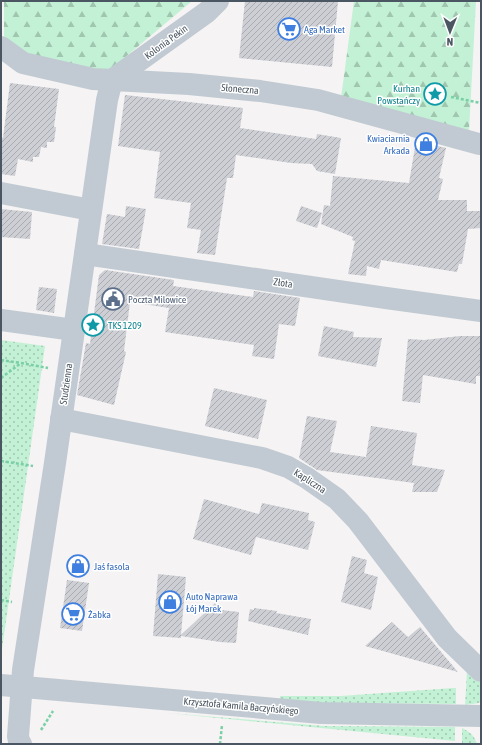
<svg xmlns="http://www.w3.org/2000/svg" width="482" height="745" font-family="'Asap Condensed',sans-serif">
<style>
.green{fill:url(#green-dots)}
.forest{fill:url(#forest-firs)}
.building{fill:url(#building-hatch)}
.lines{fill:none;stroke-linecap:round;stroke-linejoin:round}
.path{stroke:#7ad0a6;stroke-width:2.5;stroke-dasharray:3 2;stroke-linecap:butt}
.minor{stroke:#c1cad2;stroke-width:22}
.labels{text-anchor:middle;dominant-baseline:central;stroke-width:3;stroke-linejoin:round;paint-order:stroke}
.shop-label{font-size:10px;fill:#366cbe;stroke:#fff;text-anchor:start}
.street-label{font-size:10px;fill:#4a5661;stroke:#fff}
.culture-label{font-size:10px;fill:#0d838f;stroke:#fff;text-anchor:end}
.service-label{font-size:10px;fill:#4e5e75;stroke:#fff;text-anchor:start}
</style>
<defs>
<pattern id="green-dots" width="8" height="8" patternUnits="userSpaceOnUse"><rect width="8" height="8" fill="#c3f1d5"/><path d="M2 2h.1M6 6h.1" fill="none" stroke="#a0c6b0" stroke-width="1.8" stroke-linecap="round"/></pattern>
<pattern id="forest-firs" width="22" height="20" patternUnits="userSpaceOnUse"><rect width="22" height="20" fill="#c3f1d5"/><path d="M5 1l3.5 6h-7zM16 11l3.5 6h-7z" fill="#a0c6b0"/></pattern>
<pattern id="building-hatch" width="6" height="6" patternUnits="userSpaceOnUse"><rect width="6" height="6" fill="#cdcfd5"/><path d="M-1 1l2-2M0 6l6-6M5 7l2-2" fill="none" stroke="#a8abb0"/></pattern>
</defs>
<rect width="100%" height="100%" fill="#f5f3f3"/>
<g class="green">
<path d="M 1,340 L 45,346 L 1,656 Z"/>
<path d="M 467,672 L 481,683 L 481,701 L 479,703 L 465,705 Z"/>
<path d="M 453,688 L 456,688 L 456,704 L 321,703 L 280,699 L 280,696 L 341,696 Z"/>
<path d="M 167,713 L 324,726 L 455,727 L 455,741 Z"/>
<path d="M 462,728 C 470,732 474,735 477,744 L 462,744 Z"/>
</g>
<g class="forest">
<path d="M 4,1 L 192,1 L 104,75 L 28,55 L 4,36 Z"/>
<path d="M 354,1 L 476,1 L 469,131 L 341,98 Z"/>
</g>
<g class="building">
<path d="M 245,1 L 338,1 L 332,67 L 239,58 Z"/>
<path d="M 10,83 L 59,89 L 54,127 L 56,127 L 54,142 L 47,142 L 47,148 L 41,147 L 39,157 L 33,157 L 33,162 L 18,159 L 15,176 L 1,174 L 1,137 L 3,138 Z"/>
<path d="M 125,95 L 243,108 L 240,128 L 316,139 L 317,134 L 341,138 L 335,174 L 317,171 L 312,164 L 291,163 L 236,155 L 233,178 L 227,178 L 215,255 L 197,253 L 201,230 L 187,228 L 191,203 L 154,198 L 160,152 L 118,146 Z"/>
<path d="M 416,141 L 446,148 L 439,178 L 443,179 L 438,200 L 467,200 L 467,211 L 481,211 L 481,228 L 468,229 L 462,264 L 459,264 L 457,272 L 381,260 L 379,269 L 367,266 L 366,276 L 348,274 L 355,241 L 352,240 L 353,237 L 321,224 L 324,205 L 330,206 L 333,176 L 409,183 Z"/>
<path d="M 126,206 L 146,209 L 139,249 L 102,244 L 107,214 L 125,217 Z"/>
<path d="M 301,206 L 322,213 L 317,228 L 296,221 Z"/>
<path d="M 1,209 L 32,212 L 30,239 L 1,237 Z"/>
<path d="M 105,270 L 174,280 L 173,286 L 253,297 L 254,291 L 300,298 L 295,326 L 279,324 L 274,359 L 252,356 L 254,345 L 165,332 L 169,308 L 130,302 L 124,351 L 126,352 L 114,405 L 77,395 L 86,343 L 90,344 L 99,275 Z"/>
<path d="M 39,287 L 57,289 L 54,313 L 36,310 Z"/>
<path d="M 324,326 L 354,332 L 353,337 L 382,338 L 376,367 L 318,356 Z"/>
<path d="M 460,336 L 481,336 L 481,376 L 476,376 L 476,384 L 423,375 L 420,403 L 402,401 L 408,339 L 424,340 Z"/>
<path d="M 214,388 L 267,400 L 258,439 L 205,426 Z"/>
<path d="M 307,416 L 337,421 L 330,452 L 366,457 L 371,426 L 417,433 L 412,465 L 445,470 L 437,492 L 412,492 L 414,483 L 317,470 L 299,458 Z"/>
<path d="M 204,499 L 259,514 L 262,503 L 309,513 L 308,520 L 315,522 L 308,550 L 256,537 L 251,555 L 193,539 Z"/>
<path d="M 352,556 L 367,560 L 364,573 L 378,577 L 371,610 L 341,602 Z"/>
<path d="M 158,574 L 186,577 L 181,635 L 215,603 L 221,610 L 239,612 L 236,643 L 220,642 L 181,636 L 181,638 L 153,636 Z"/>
<path d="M 67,580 L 89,583 L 82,631 L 60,628 Z"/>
<path d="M 254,608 L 277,611 L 276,613 L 311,619 L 308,635 L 248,621 L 250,609 L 254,610 Z"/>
<path d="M 392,622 L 408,637 L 420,627 L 458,672 L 365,646 Z"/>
</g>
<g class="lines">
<g class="path">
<path d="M 451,97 L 481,103"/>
<path d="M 1,360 L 20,363"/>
<path d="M 1,378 L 21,363 L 48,368"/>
<path d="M 1,461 L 33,466"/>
<path d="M 1,600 L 12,602"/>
<path d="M 41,730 L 53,711"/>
<path d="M 220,744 L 222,725"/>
</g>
<g class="minor">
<path d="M 1,47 L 23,63 L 93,79 L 189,84 L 260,91 L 318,100 L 479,144"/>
<path d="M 112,80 L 207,12 L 218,1"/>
<path d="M 1,193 L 91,210"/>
<path d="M 85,254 L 386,298 L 481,311"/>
<path d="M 1,320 L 74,330"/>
<path d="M 61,419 L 262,458 L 288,467 L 307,478 L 337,499 L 358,521 L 447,638 L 481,671"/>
<path d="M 1,685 L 321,713 L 481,716"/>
<path d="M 21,744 L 19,741 L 18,736 L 23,670 L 55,463 L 107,100 L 112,80"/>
</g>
</g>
<defs>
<g id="supermarket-ring" transform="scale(1.15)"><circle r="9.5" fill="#fff" stroke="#3f7fe0" stroke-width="1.5"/><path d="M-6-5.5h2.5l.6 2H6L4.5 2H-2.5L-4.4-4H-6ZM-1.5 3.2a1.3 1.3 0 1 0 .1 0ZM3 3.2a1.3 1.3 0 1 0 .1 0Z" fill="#3f7fe0"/></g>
<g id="sight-ring" transform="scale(1.15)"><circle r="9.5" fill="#fff" stroke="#0f9aa8" stroke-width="1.5"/><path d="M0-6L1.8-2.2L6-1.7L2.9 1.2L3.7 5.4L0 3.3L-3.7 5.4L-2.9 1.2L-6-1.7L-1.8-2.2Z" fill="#0f9aa8"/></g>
<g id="shop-ring" transform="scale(1.15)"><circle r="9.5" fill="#fff" stroke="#3f7fe0" stroke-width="1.5"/><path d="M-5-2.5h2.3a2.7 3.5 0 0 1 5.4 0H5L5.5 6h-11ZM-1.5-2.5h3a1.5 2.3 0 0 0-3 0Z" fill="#3f7fe0"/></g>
<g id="civic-ring" transform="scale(1.15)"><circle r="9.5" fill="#fff" stroke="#5c6f8a" stroke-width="1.5"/><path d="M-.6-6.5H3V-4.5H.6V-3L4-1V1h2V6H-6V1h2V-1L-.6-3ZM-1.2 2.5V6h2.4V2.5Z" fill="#5c6f8a"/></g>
</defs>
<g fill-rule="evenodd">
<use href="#supermarket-ring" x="289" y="29"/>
<use href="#sight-ring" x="435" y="94"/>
<use href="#shop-ring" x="426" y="144"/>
<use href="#civic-ring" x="113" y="299"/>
<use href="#sight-ring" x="93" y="325"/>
<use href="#shop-ring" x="78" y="566"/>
<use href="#shop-ring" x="170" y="602"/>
<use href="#supermarket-ring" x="73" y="614"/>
</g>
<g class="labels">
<g class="shop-label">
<text x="304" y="29">Aga Market</text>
<text x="410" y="138" text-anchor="end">Kwiaciarnia<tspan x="410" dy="12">Arkada</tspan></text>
<text x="94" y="566">Jaś fasola</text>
<text x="186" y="596">Auto Naprawa<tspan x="186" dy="12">Łój Marek</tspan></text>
<text x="88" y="614">Żabka</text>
</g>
<g class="street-label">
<text transform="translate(166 42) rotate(-36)">Kolonia Pekin</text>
<text transform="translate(240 89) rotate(5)">Słoneczna</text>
<text transform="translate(283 283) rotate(8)">Złota</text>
<text transform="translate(66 384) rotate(-82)">Studzienna</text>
<text transform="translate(310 481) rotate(33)">Kapliczna</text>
<text transform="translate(241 706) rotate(5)">Krzysztofa Kamila Baczyńskiego</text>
</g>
<g class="culture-label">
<text x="420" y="88">Kurhan<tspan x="420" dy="12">Powstańczy</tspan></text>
<text x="108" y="325" text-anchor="start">TKS 1209</text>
</g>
<g class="service-label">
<text x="128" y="299">Poczta Milowice</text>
</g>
</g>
<rect width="482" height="745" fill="none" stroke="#4a5661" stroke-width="4"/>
<g transform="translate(450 32) rotate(181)" stroke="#ffffff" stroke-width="3" paint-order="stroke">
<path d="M0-3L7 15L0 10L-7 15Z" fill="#4a5661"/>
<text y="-6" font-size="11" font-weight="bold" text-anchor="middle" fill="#4a5661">N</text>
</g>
</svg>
